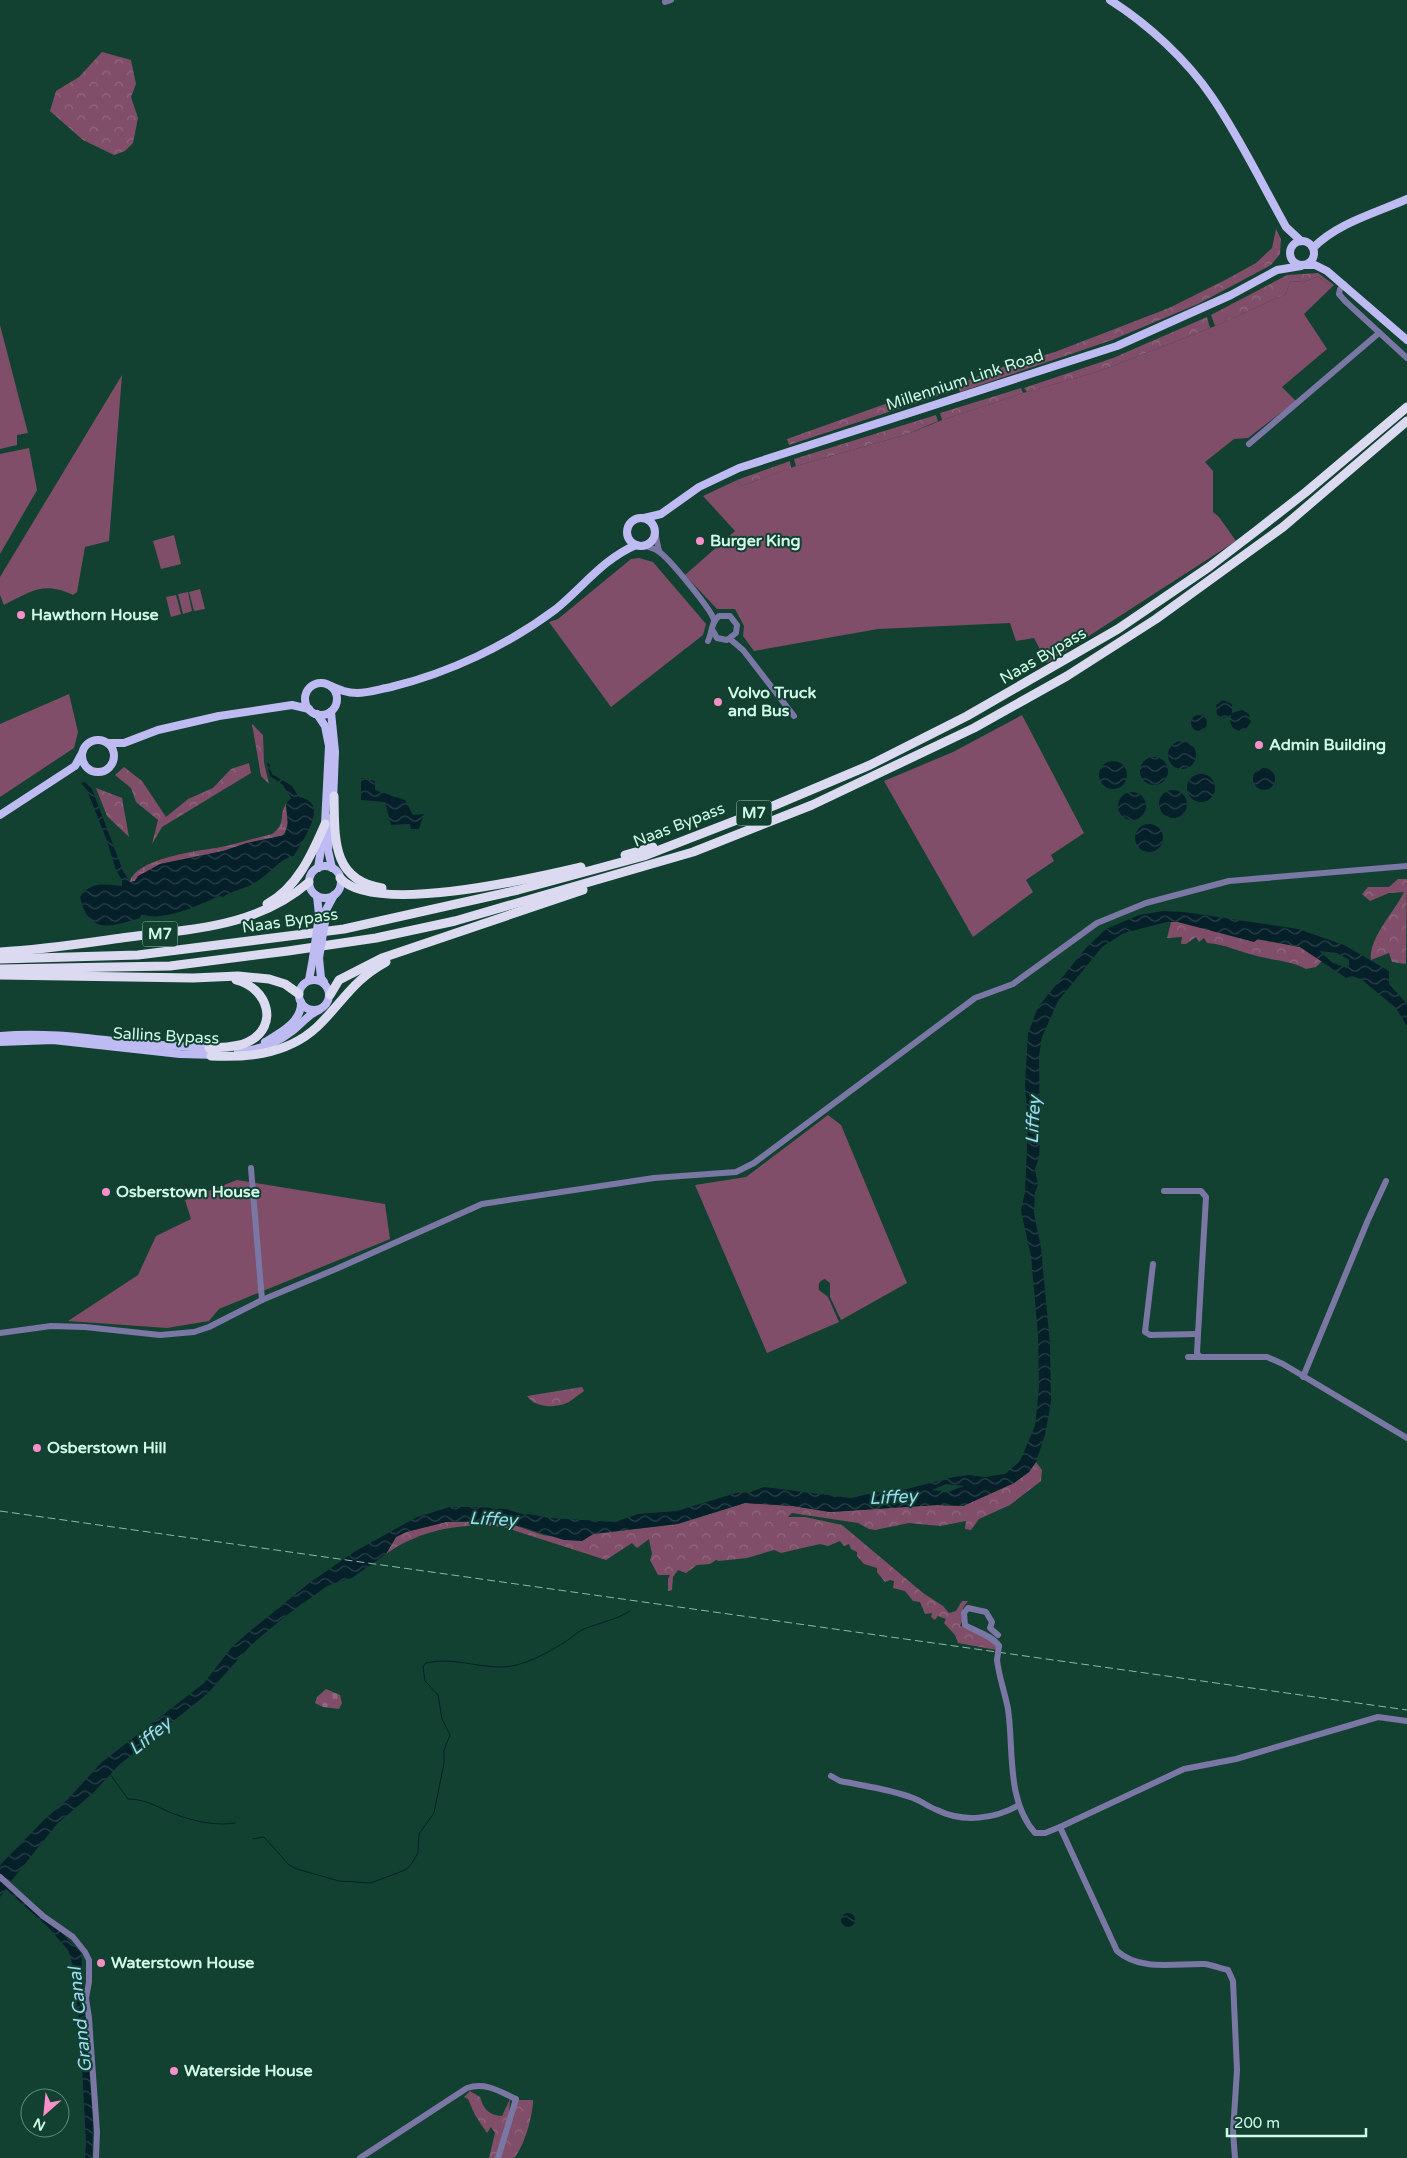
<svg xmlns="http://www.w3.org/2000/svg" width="1407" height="2158" font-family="'Varela Round',sans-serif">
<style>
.green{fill:#804e69}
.forest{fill:url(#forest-crowns)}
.wetland{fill:url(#wetland-marsh)}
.cemetery{fill:url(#cemetery-stones)}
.water{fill:url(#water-waves);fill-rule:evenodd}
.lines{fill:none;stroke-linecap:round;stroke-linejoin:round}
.stream{stroke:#06202a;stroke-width:1}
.minor{stroke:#7a77a4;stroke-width:6}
.major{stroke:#bebbf2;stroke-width:8}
.highway{stroke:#dbdaf0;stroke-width:9}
.rail{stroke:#8cb7a6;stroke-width:1;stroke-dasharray:8 4;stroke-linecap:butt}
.minor-bridge{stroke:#7a77a4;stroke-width:6}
.major-bridge{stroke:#bebbf2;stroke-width:8}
.poi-dot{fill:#f98fc9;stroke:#124131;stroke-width:2}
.labels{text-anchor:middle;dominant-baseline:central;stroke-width:4;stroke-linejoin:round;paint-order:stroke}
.shield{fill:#124131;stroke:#97c2b0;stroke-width:1}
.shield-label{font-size:15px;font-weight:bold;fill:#d0f9e7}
.street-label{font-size:16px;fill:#d0f9e7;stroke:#124131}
.poi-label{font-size:16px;font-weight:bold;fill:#d0f9e7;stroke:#124131;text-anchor:start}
.water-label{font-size:18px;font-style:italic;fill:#9ddaf5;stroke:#124131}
</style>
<defs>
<pattern id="forest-crowns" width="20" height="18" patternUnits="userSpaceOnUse" patternTransform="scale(1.25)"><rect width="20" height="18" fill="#804e69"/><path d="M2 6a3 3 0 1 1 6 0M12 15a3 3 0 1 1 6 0" fill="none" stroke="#91687e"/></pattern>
<pattern id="wetland-marsh" width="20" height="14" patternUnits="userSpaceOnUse" patternTransform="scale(1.25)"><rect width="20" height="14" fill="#804e69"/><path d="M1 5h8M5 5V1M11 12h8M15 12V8" fill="none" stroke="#91687e"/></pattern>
<pattern id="cemetery-stones" width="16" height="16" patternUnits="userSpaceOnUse" patternTransform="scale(1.25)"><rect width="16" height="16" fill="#804e69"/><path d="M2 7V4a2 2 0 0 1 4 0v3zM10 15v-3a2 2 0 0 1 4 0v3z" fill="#91687e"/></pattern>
<pattern id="water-waves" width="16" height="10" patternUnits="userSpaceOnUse" patternTransform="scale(1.25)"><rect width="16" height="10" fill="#06202a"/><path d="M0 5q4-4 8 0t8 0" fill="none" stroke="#294149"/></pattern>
</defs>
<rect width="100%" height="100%" fill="#124131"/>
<g class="green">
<path d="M 1318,276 L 1332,287 L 1304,314 L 1327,349 L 1282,387 L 1296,401 L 1248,438 L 1234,439 L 1205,462 L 1213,471 L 1213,512 L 1219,517 L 1236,541 L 1047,663 L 1034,638 L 1016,641 L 1010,623 L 878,629 L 754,651 L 743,636 L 744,626 L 735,609 L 717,609 L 685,575 L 735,531 L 703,496 L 737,480 L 741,486 L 796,466 L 908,434 L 942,420 L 1023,393 L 1100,371 L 1215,326 L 1286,294 L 1290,281 L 1304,282 Z"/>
<path d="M 0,325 L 28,433 L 17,435 L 17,445 L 0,449 Z"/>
<path d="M 122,375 L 109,541 L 85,547 L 77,592 L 73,595 C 44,581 31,591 4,605 L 0,595 L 0,577 Z"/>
<path d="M 29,448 L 37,490 L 0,554 L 0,454 Z"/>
<path d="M 174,535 L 181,564 L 161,569 L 153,541 Z"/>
<path d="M 639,558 L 653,562 L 706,624 L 703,635 L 611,707 L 549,622 L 558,619 L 631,559 Z"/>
<path d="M 200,589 L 205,609 L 194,611 L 189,592 Z"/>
<path d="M 188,592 L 192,611 L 183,614 L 178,594 Z"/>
<path d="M 176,595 L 181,614 L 171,617 L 166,597 Z"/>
<path d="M 69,694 L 78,732 L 74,748 L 0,797 L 0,724 Z"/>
<path d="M 1022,715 L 1084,833 L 1051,855 L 1054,861 L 1026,880 L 1033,892 L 973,937 L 884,781 L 953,752 Z"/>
<path d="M 828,1115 L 841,1125 L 907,1283 L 841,1320 L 830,1297 L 830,1283 L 825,1279 C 819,1281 818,1284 819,1290 L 828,1297 L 839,1322 L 767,1353 L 695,1185 L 746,1177 Z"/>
<path d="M 237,1180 L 385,1204 L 390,1239 L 219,1309 L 209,1321 L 167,1328 L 68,1321 L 138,1275 L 156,1236 L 191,1219 L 185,1200 Z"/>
</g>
<g class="forest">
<path d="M 102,52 L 131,60 L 136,84 L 131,97 L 138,118 L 133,143 L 125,151 L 114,155 L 83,140 L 50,111 L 56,91 L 79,77 Z"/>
<path d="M 1276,229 L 1281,239 L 1280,254 L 1271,265 L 1198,304 L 1112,340 L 960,392 L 958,384 L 1003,367 L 1055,352 L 1169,308 L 1227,279 L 1256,263 L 1272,248 Z"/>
<path d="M 1318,273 L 1334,285 L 1332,287 L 1318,276 L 1304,282 L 1290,281 L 1286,294 L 1215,326 L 1211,315 L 1287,275 Z"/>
<path d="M 1207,317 L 1210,328 L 1100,371 L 1027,392 L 1024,388 L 1113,358 Z"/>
<path d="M 944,383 L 952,391 L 789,445 L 787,439 Z"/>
<path d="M 1021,388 L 1023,393 L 942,420 L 940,413 Z"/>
<path d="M 936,415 L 938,421 L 908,434 L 796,466 L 794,459 Z"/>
<path d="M 790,461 L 791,468 L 741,486 L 737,480 Z"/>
<path d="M 252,724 L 263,735 L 264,763 L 269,784 L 261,776 Z"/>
<path d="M 249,763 L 251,773 L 162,827 L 152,844 L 158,820 L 136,802 L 131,788 L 115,775 L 124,767 L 142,781 L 166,817 L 188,799 L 213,788 L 231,769 Z"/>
<path d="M 96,788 L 122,798 L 129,837 L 107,816 Z"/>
<path d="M 1398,879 L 1407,879 L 1406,964 L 1392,962 L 1389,953 L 1371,960 C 1368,939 1395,911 1404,892 L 1389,893 L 1370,901 L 1362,894 L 1368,887 L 1389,887 Z"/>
<path d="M 1171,922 L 1178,922 L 1217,932 L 1300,947 L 1322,961 L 1316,967 L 1306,969 C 1290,960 1275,961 1257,956 C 1240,952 1225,944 1207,943 L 1204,938 L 1199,942 L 1196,937 L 1186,944 L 1181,944 L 1182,937 L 1167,938 Z"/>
<path d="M 582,1387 L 584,1391 C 578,1395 571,1402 564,1404 C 551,1408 535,1407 527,1396 Z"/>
<path d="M 1036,1462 L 1042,1470 L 1041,1481 L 1010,1505 L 979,1519 L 971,1530 L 965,1529 L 966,1521 L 940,1526 L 909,1523 L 875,1530 L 869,1529 L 858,1523 L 792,1513 L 788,1517 L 805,1517 L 842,1525 L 923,1593 L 943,1606 L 949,1613 L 956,1611 L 962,1601 L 968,1601 L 963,1608 L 963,1619 L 960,1626 L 965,1627 L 995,1643 L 997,1650 L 958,1643 L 955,1635 L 944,1623 L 946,1619 L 938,1616 L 935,1620 L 931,1617 L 932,1613 L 925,1614 L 920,1602 L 913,1601 L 905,1591 L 893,1588 L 894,1581 L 890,1580 L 885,1582 L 877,1572 L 877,1568 L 864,1564 L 857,1556 L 857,1552 L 851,1549 L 849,1544 L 844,1546 L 840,1541 L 828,1546 L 820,1544 L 781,1553 L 774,1550 L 747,1558 L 719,1561 L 716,1560 L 710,1564 L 697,1565 L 686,1573 L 678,1570 L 673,1577 L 672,1590 L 668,1591 L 668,1579 L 670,1575 L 658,1575 L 650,1560 L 652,1554 L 649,1539 L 637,1548 L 632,1543 L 606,1560 L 503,1527 C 462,1522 420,1530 386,1554 L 396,1537 L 406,1532 L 446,1522 L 505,1522 L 543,1535 L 582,1541 L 593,1534 L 678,1524 L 745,1503 L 793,1506 L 830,1512 L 937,1505 L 963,1506 L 1014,1483 L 1029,1472 Z"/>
<path d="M 470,2091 L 480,2097 C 484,2110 489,2115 502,2116 L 510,2099 L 509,2116 L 513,2119 L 518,2100 L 533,2100 C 533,2116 524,2147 514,2158 L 489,2158 L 495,2133 L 491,2127 L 487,2133 L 475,2115 L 468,2099 L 464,2097 Z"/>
</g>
<path class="wetland" d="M 286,804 C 286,815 291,827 282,836 L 247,843 L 223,851 L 160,864 L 135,881 L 130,882 C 135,859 196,851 216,848 C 235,845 254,838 272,834 C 287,824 278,816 286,804 Z"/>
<path class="cemetery" d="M 326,1689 L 340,1695 L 342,1703 L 339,1709 L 323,1707 L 315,1703 L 317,1697 Z"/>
<g class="water">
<path d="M 1223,700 L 1232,704 L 1232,713 L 1242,710 L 1249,714 L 1251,722 L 1246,729 L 1240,731 C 1231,729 1229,723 1231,715 L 1224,718 L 1217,715 L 1216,705 Z"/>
<circle cx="1199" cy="723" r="8"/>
<circle cx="1182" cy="755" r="14"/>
<circle cx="1154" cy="771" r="14"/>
<circle cx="1113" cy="775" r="14"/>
<path d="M 269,763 L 272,774 L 292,786 L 299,797 C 332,802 301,842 294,856 C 282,857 270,873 259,880 C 248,889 234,889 223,897 L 219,896 C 200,905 169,919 148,916 C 146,916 143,914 141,915 L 140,918 C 110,927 89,935 80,897 C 92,880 105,885 122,886 L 122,880 L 116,870 L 107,841 L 87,790 L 81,783 L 85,782 L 92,789 L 123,871 L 130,882 L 135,881 L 138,876 L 160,864 L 223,851 L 247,843 L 285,835 L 288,823 L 286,804 L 291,798 L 283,785 L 270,776 L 267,764 Z"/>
<circle cx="1264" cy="779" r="11"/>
<circle cx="1201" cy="788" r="14"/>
<path d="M 361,778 L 375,781 L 375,790 L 405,800 L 413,815 L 424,814 L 419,829 L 411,829 L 410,824 L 391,825 L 385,802 L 361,800 Z"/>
<circle cx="1173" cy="804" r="14"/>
<circle cx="1132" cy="806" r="14"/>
<circle cx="1149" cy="838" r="14"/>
<path d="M 1163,911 L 1184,912 L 1298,929 L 1344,945 L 1389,971 L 1389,984 L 1407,1004 L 1407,1026 L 1396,1008 L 1361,979 L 1352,976 L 1346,978 L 1300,947 L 1258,939 L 1254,942 L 1178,922 L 1167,922 L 1124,933 L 1102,947 L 1058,1001 L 1042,1037 L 1039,1056 L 1040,1143 L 1039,1157 L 1035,1169 L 1038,1185 L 1035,1192 L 1034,1213 L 1041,1248 L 1050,1344 L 1051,1402 L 1045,1435 L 1036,1462 L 1029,1472 L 1014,1483 L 963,1506 L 937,1505 L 830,1512 L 793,1506 L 745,1503 L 677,1524 L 593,1534 L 582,1541 L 564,1540 L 503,1521 L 493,1520 L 446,1522 L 406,1532 L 396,1537 L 386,1554 L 352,1578 L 327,1586 L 283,1618 L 251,1645 L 208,1693 L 119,1765 L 94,1792 L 57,1824 L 8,1885 L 60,1931 L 81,1953 L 93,2121 L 92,2158 L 85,2158 L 86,2144 L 81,2046 L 74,1969 L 68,1950 L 47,1926 L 6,1889 L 0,1897 L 0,1866 L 2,1863 L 45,1819 L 67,1800 L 101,1763 L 204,1683 L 232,1647 L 249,1632 L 308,1584 L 354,1552 L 417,1517 L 450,1507 L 476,1507 L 506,1509 L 525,1515 L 528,1514 L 550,1518 L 615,1522 L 638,1514 L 677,1511 L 736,1493 L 751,1492 L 764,1487 L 851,1498 L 872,1493 L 899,1491 L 954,1477 L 969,1475 L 984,1477 L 1005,1474 L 1020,1461 L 1035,1426 L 1039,1387 L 1038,1334 L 1031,1256 L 1021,1211 L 1025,1192 L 1028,1124 L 1025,1084 L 1028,1034 L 1038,1007 L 1086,948 L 1106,929 L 1139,915 ZM 1319,951 L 1337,953 L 1349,960 L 1349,966 L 1347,968 L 1333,963 ZM 946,1484 L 964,1486 L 948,1492 L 932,1490 Z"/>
<circle cx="848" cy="1920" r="7"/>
</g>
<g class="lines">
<g class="stream">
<path d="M 110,1774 L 128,1799 C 149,1799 161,1810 180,1816 C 197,1822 218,1826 235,1823"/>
<path d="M 253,1839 L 264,1837 L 289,1865 L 297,1869 L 339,1881 L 371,1883 L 405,1870 L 410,1866 L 418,1853 L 419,1834 L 434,1813 L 444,1763 L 444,1750 L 450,1735 L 442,1719 L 438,1695 L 425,1681 L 423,1667 L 426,1663 C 452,1657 475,1667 501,1667 C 523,1667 547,1653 565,1642 C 571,1638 577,1632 584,1629 C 599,1623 616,1620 630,1611"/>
</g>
<g class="minor">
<path d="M 665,2 L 671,0"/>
<path d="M 1344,284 L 1340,289 L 1339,294 L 1345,301 L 1407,358"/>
<path d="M 1249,444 L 1379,333"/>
<path d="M 655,532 L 659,551"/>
<path d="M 643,545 C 648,547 653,548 658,551 C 668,557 711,609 714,620"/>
<path d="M 730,639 L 743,650 L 794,716"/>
<path d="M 708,641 C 712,633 711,622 719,616 L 730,616 L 737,625 L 736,633 L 727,640 L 717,638 L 713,631"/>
<path d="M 251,1168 L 262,1300"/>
<path d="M 1164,1191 L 1201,1191 L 1206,1197 L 1198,1334 L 1197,1353 L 1200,1357"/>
<path d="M 1153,1264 L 1145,1332 L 1150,1335 L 1198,1334"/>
<path d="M 0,1333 L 51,1326 L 85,1327 L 160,1335 L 194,1332 L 209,1327 L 262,1300 L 336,1269 L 482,1204 L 654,1178 L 736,1172 L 754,1163 L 975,998 L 1013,984 L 1097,923 L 1146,903 L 1229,881 L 1407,866"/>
<path d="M 1188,1357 L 1267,1357 L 1283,1364 L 1407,1438"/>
<path d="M 1303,1377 L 1368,1220 L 1386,1181"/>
<path d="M 998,1635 L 990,1628 L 992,1622 L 986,1612 L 968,1608 L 964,1613 L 965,1625 C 975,1631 993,1636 999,1646"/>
<path d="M 997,1660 C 999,1677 1005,1693 1008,1709 C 1014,1750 1006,1800 1035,1833 L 1045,1833 L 1060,1827 L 1184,1769 L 1236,1759 L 1378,1717 L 1407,1721"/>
<path d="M 831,1776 L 840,1781 C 864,1786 890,1789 913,1798 C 921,1801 929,1807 937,1810 C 963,1823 995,1819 1019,1805"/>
<path d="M 1060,1827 L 1117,1951 C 1141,1972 1176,1963 1205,1964 C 1212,1965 1220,1968 1228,1970 L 1233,1981 L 1237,2070 L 1233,2132 L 1235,2158"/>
<path d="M 0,1877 L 43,1916 L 73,1937 L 85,1952 L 89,1960 L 89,1982 L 86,1998 L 89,2018 L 97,2132 L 96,2158"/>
<path d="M 360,2158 L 467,2088 C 486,2082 499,2091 516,2099 L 498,2158"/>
</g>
<g class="major">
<path d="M 1110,0 C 1148,24 1187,60 1212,97 C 1240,138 1262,184 1286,227 L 1301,241"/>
<circle cx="1302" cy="253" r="12"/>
<path d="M 1313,248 C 1337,223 1376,213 1407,199"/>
<path d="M 1305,265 L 1315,265 L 1327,271 L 1407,340"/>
<path d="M 644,518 L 661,514 L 699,487 L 739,468 L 1117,346 L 1231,295 L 1277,270 L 1301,266"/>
<circle cx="641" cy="532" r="14"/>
<circle cx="321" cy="699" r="16"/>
<path d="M 331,686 C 340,690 347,693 357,693 C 368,693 380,689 391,687 C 449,673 508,645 556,609 C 583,587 603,559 636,545"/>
<path d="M 331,712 L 335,752 L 333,802"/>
<path d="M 317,714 L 325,726 L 329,746 L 325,824 L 318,868"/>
<circle cx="98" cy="756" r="16"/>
<path d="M 108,743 L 124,743 L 158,730 L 219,716 L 292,705 L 309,709"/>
<path d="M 0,815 L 75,766 L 81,755"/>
<path d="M 331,818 L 328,850 L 332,868"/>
<circle cx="325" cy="882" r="16"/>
<path d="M 317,896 L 319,915"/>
<path d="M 326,916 L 326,910 L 334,895"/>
<path d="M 319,958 L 321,978 L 324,982"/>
<circle cx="314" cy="995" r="15"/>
<path d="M 309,980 L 313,958"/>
<path d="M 0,1036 C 45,1032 86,1038 130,1043 C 158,1046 187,1045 215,1049"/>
<path d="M 0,1042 L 53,1040 L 180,1054 L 217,1055"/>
<path d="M 265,1042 C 280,1033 302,1022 301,1002"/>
<path d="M 238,1052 C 257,1050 276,1044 291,1032 C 301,1025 307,1015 319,1010"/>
</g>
<g class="highway">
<path d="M 334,796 C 335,837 331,880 382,888"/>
<path d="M 625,855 L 653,847"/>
<path d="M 340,878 C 374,916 534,878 581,867"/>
<path d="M 267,904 C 297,888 312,854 325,824"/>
<path d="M 0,952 C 43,950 86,943 129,937 C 192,929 258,927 309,882"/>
<path d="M 0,959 L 138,955 L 344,929 L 518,890 L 644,856 L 773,806 L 870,765 L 967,716 L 1118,629 L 1209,567 L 1256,531 L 1306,492 L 1407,407"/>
<path d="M 0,969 L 170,966 L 288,951 L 376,938 L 455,921 L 693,852 L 812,805 L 974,728 L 1067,676 L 1156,619 L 1283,527 L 1407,421"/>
<path d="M 0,975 L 193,978 L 238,976 L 269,979 L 285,984 L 299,994"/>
<path d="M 330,995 L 339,980 L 382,958 L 583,890"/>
<path d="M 209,1048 C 221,1047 236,1048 248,1042 C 280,1026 268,988 236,980"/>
<path d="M 211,1056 C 252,1058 293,1053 322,1022 C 346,997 355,979 386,962"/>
</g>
<path class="rail" d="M 0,1511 L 1407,1710"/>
<path class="minor-bridge" d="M 997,1660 L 999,1646"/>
<g class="major-bridge">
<path d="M 313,958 L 319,915"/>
<path d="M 319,958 L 326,916"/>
</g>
</g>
<g class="poi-dot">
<circle cx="700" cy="541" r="5"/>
<circle cx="21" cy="615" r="5"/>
<circle cx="718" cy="702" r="5"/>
<circle cx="1259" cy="745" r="5"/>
<circle cx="106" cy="1192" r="5"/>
<circle cx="37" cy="1448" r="5"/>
<circle cx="101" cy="1963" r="5"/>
<circle cx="174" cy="2071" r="5"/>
</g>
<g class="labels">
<g class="shield">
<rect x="736.5" y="800.5" width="35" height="25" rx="4"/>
<rect x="142.5" y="921.5" width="35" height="25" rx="4"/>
</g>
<g class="shield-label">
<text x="754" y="813">M7</text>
<text x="160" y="934">M7</text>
</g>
<g class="street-label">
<text transform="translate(965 380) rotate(-18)">Millennium Link Road</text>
<text transform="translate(1043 656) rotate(-30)">Naas Bypass</text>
<text transform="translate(679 825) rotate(-21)">Naas Bypass</text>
<text transform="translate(290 921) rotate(-8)">Naas Bypass</text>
<text transform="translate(166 1036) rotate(3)">Sallins Bypass</text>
</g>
<g class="poi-label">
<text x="710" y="541">Burger King</text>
<text x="31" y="615">Hawthorn House</text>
<text x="728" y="693">Volvo Truck<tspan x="728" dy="18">and Bus</tspan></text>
<text x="1269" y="745">Admin Building</text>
<text x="116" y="1192">Osberstown House</text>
<text x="47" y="1448">Osberstown Hill</text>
<text x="111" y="1963">Waterstown House</text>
<text x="184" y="2071">Waterside House</text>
</g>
<g class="water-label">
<text transform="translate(1033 1120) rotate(-87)">Liffey</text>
<text transform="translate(893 1497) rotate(-3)">Liffey</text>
<text transform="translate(493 1519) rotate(3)">Liffey</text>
<text transform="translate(150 1736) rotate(-39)">Liffey</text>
<text transform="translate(80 2020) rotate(-96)">Grand Canal</text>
</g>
</g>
<g transform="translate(45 2113) rotate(207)"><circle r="24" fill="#124131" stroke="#5e8b7a"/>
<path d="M0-4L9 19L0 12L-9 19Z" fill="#f98fc9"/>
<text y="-8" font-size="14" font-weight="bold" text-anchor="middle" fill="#d0f9e7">N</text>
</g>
<path d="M1227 2128v8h139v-8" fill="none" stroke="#d0f9e7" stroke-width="2.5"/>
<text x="1234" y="2128" font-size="15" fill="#d0f9e7" stroke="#124131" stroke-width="4" paint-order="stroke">200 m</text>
</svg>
